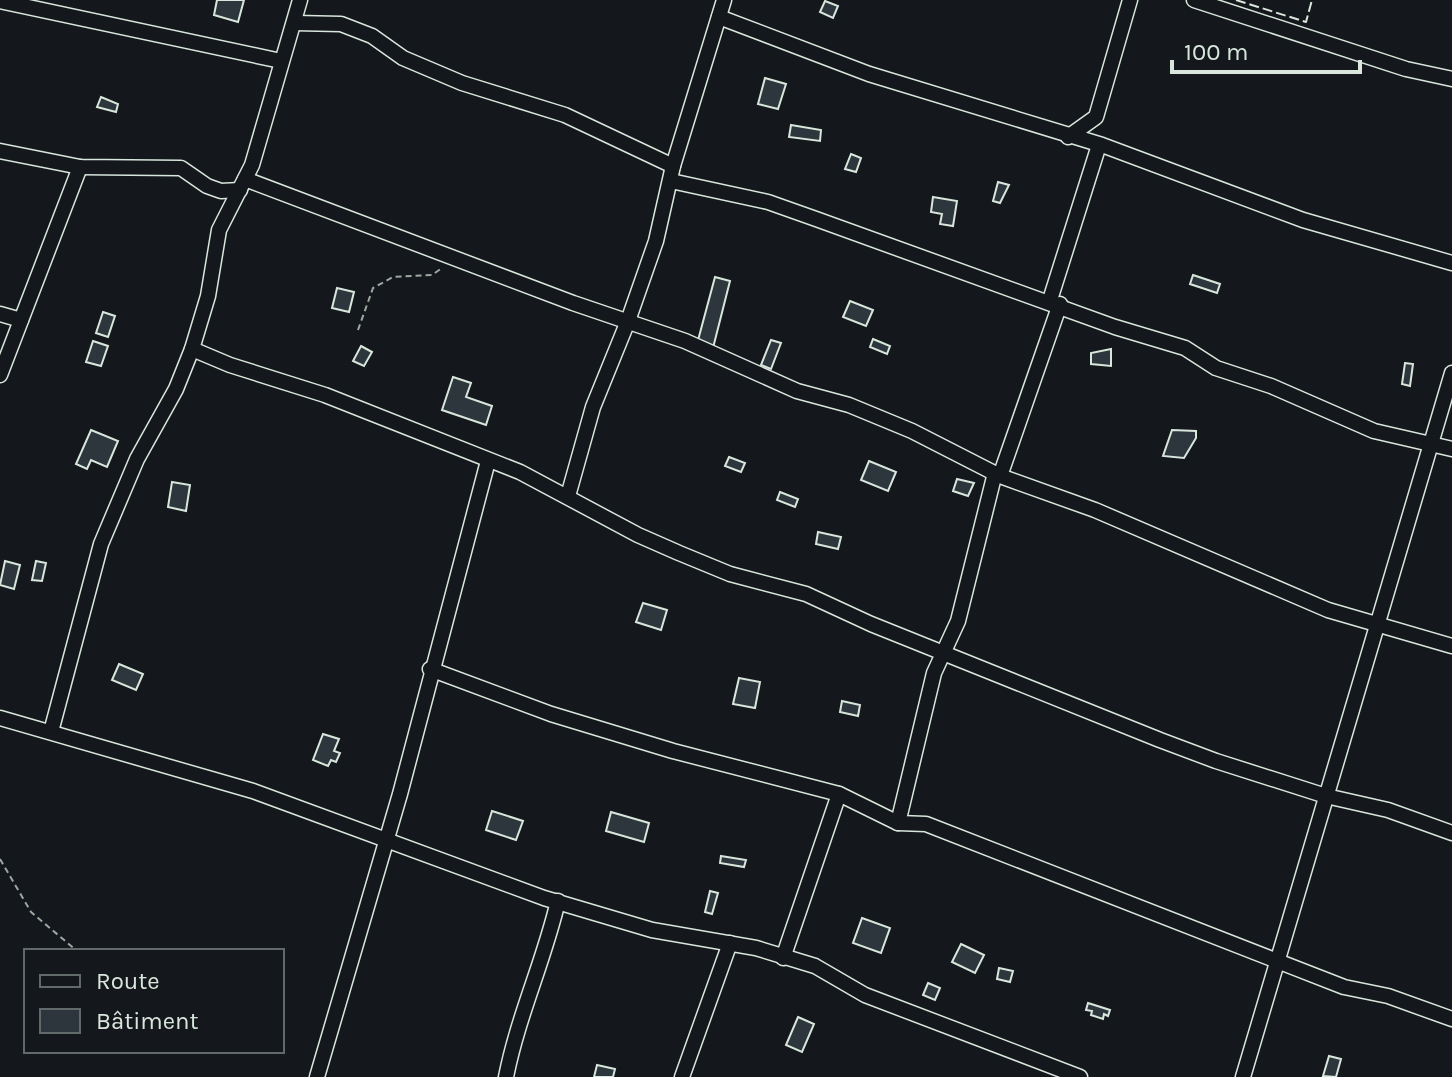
<svg xmlns="http://www.w3.org/2000/svg" width="1452" height="1077" font-family="Karla,sans-serif">
<style>
.building{fill:#2c363c;stroke:#d8e6dc;stroke-width:2}
.lines{fill:none;stroke-linecap:round;stroke-linejoin:round}
.minor-casing{stroke:#d8e6dc;stroke-width:17}
.path{stroke:#9da8a2;stroke-width:2;stroke-dasharray:6 4;stroke-linecap:butt}
.minor{stroke:#14181c;stroke-width:14}
.fence{stroke:#d8e6dc;stroke-width:2;stroke-dasharray:10 4;stroke-linecap:butt}
</style>
<rect width="100%" height="100%" fill="#14181c"/>
<g class="building">
<path d="M 217,0 L 244,0 L 238,22 L 214,15 Z"/>
<path d="M 825,1 L 838,6 L 833,18 L 820,12 Z"/>
<path d="M 765,78 L 786,84 L 778,109 L 758,104 Z"/>
<path d="M 101,97 L 118,104 L 116,112 L 97,107 Z"/>
<path d="M 791,125 L 821,130 L 820,141 L 789,137 Z"/>
<path d="M 851,154 L 861,158 L 856,172 L 845,169 Z"/>
<path d="M 998,182 L 1009,185 L 1000,203 L 993,201 Z"/>
<path d="M 933,197 L 957,201 L 953,226 L 940,224 L 942,214 L 931,212 Z"/>
<path d="M 1193,275 L 1220,284 L 1217,293 L 1190,284 Z"/>
<path d="M 715,277 L 730,281 L 713,348 L 697,344 Z"/>
<path d="M 337,288 L 354,292 L 349,312 L 332,308 Z"/>
<path d="M 850,301 L 873,310 L 866,326 L 843,317 Z"/>
<path d="M 103,312 L 115,316 L 108,337 L 96,333 Z"/>
<path d="M 873,339 L 890,346 L 887,354 L 870,347 Z"/>
<path d="M 771,340 L 781,343 L 771,369 L 761,365 Z"/>
<path d="M 93,341 L 108,346 L 101,366 L 86,362 Z"/>
<path d="M 361,346 L 372,352 L 364,366 L 353,361 Z"/>
<path d="M 1111,349 L 1111,366 L 1091,364 L 1091,353 Z"/>
<path d="M 1405,363 L 1413,364 L 1410,386 L 1402,384 Z"/>
<path d="M 453,377 L 471,383 L 466,397 L 492,406 L 486,425 L 442,410 Z"/>
<path d="M 91,430 L 118,441 L 107,467 L 91,460 L 87,469 L 76,464 Z"/>
<path d="M 1172,430 L 1196,431 L 1196,438 L 1184,458 L 1163,456 Z"/>
<path d="M 729,457 L 745,463 L 741,472 L 725,466 Z"/>
<path d="M 869,461 L 896,472 L 888,491 L 861,480 Z"/>
<path d="M 957,479 L 974,483 L 968,496 L 953,491 Z"/>
<path d="M 172,482 L 190,485 L 186,511 L 168,507 Z"/>
<path d="M 780,492 L 798,499 L 795,507 L 777,500 Z"/>
<path d="M 818,532 L 841,537 L 838,549 L 816,544 Z"/>
<path d="M 5,561 L 20,565 L 14,589 L 0,585 Z"/>
<path d="M 36,561 L 46,563 L 42,581 L 32,580 Z"/>
<path d="M 643,603 L 667,610 L 661,630 L 636,622 Z"/>
<path d="M 119,664 L 143,674 L 136,690 L 112,680 Z"/>
<path d="M 739,678 L 760,682 L 755,708 L 733,704 Z"/>
<path d="M 842,701 L 860,705 L 858,716 L 840,712 Z"/>
<path d="M 323,734 L 339,739 L 334,751 L 340,753 L 336,762 L 331,760 L 328,766 L 313,760 Z"/>
<path d="M 492,811 L 523,821 L 516,840 L 486,830 Z"/>
<path d="M 611,812 L 649,823 L 644,842 L 606,831 Z"/>
<path d="M 721,856 L 746,860 L 744,867 L 720,863 Z"/>
<path d="M 710,891 L 718,893 L 712,914 L 705,912 Z"/>
<path d="M 862,918 L 890,928 L 881,953 L 853,943 Z"/>
<path d="M 961,944 L 984,955 L 975,973 L 952,962 Z"/>
<path d="M 999,968 L 1013,971 L 1010,982 L 997,979 Z"/>
<path d="M 928,983 L 940,988 L 935,1000 L 923,995 Z"/>
<path d="M 1088,1003 L 1110,1010 L 1108,1016 L 1104,1014 L 1103,1019 L 1091,1015 L 1092,1011 L 1086,1010 Z"/>
<path d="M 798,1017 L 814,1024 L 802,1052 L 786,1045 Z"/>
<path d="M 1329,1056 L 1341,1059 L 1336,1077 L 1323,1076 Z"/>
<path d="M 597,1065 L 615,1069 L 613,1077 L 594,1077 Z"/>
</g>
<g class="lines">
<g class="minor-casing">
<g id="minor">
<path d="M 1194,0 L 1406,69 L 1452,79"/>
<path d="M 0,1 L 281,61"/>
<path d="M 719,17 L 869,74 L 1102,145 L 1303,220 L 1452,263"/>
<path d="M 295,23 L 341,24 L 372,36 L 403,58 L 462,83 L 565,115 L 673,166"/>
<path d="M 1068,137 L 1096,117 L 1130,0"/>
<path d="M 0,151 L 80,167 L 181,168 L 207,186 L 221,191 L 240,190"/>
<path d="M 245,179 L 573,303 L 685,341 L 797,391 L 849,405 L 912,431 L 1000,476"/>
<path d="M 671,181 L 768,202 L 816,219 L 1115,327 L 1185,348 L 1216,368 L 1271,386 L 1374,431 L 1452,449"/>
<path d="M 1050,300 L 1099,145"/>
<path d="M 1060,304 L 1000,476 L 1095,510 L 1328,610 L 1452,646"/>
<path d="M 0,314 L 21,320"/>
<path d="M 192,349 L 230,365 L 325,395 L 520,472 L 638,535 L 679,553 L 730,574 L 806,594 L 871,624 L 1160,740 L 1216,761 L 1326,796 L 1388,810 L 1452,833"/>
<path d="M 0,375 L 80,167"/>
<path d="M 568,496 L 593,407 L 628,321 L 656,241 L 673,166 L 724,0"/>
<path d="M 430,669 L 551,714 L 673,751 L 839,794 L 898,823 L 926,824 L 1344,987 L 1388,996 L 1452,1019"/>
<path d="M 0,718 L 253,791 L 544,898 L 652,930 L 756,948 L 815,966 L 865,995 L 1080,1077"/>
<path d="M 52,728 L 101,544 L 137,459 L 176,389 L 192,349 L 208,296 L 219,230 L 252,165 L 300,0"/>
<path d="M 898,823 L 934,673 L 958,621 L 995,473"/>
<path d="M 783,958 L 839,794"/>
<path d="M 317,1077 L 400,794 L 488,461"/>
<path d="M 506,1077 C 518,1016 544,961 558,901"/>
<path d="M 682,1077 L 730,943"/>
<path d="M 1243,1077 L 1452,373"/>
</g>
</g>
<g class="path">
<path d="M 358,330 L 373,288 L 393,277 L 432,275 L 442,268"/>
<path d="M 0,859 L 31,912 L 77,951"/>
</g>
<use href="#minor" class="minor"/>
<path class="fence" d="M 1236,0 L 1306,22 L 1312,0"/>
</g>
<rect x="24" y="949" width="260" height="104" fill="#14181c" stroke="#626a69" stroke-width="2"/>
<rect x="40" y="975" width="40" height="12" fill="#14181c" stroke="#626a69" stroke-width="2"/>
<text x="96" y="989" font-size="24" fill="#d8e6dc">Route</text>
<rect x="40" y="1009" width="40" height="24" fill="#2c363c" stroke="#626a69" stroke-width="2"/>
<text x="96" y="1029" font-size="24" fill="#d8e6dc">Bâtiment</text>
<path d="M1172 60v12h188v-12" fill="none" stroke="#d8e6dc" stroke-width="4"/>
<text x="1184" y="60" font-size="24" fill="#d8e6dc" stroke="#14181c" stroke-width="6" paint-order="stroke">100 m</text>
</svg>
